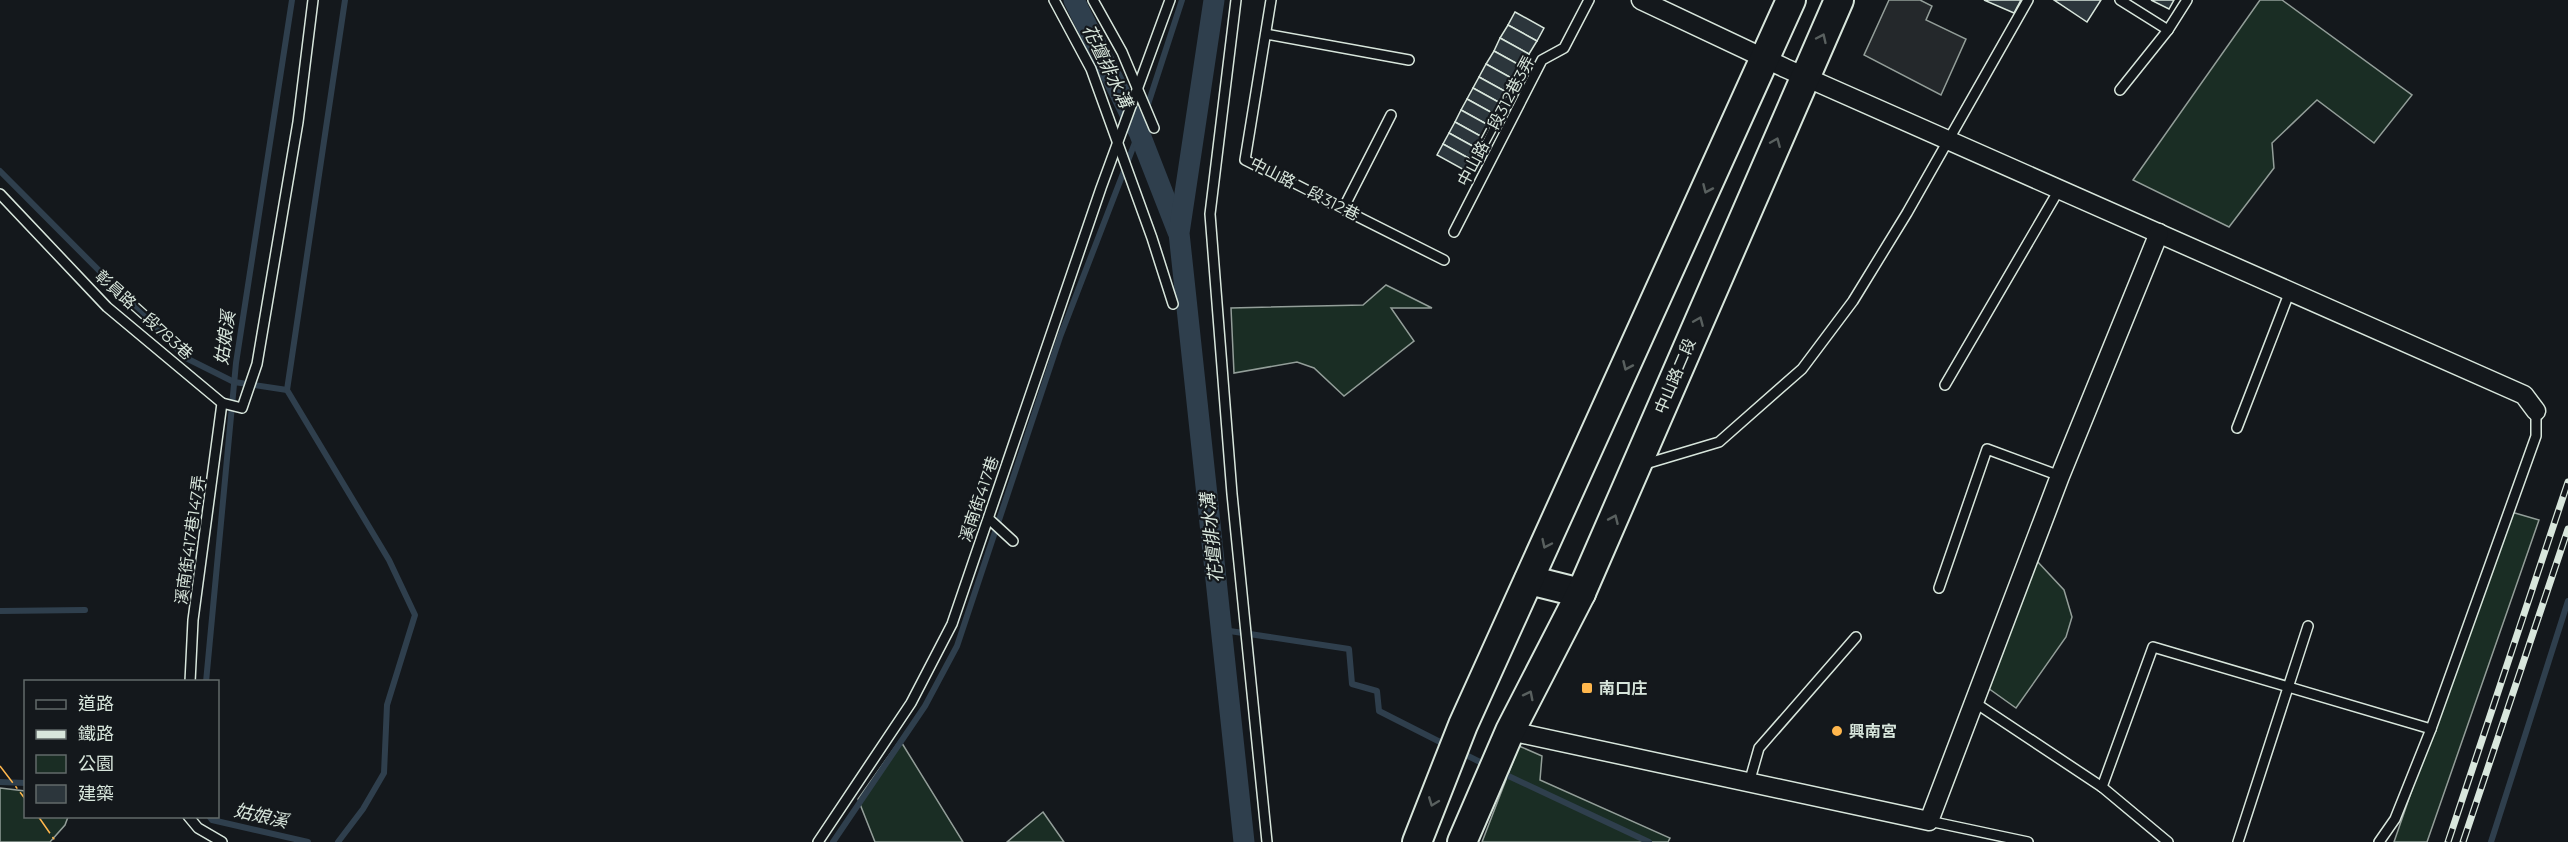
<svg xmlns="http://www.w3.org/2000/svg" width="2568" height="842" font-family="Montserrat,'Noto Sans TC',sans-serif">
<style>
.green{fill:#1a2d24;stroke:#939e99;stroke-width:1.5}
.parking{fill:#24282b;stroke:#939e99;stroke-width:1.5}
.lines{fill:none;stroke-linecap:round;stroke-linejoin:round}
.stream{stroke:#2f3f4d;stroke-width:6}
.canal{stroke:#2f3f4d;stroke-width:21}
.building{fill:#2c363c;stroke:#d8e6dc;stroke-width:1.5}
.lane-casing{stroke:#d8e6dc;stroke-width:12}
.street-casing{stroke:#d8e6dc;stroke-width:21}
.primary-casing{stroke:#d8e6dc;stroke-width:32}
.lane{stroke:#14181c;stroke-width:9}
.street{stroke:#14181c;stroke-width:18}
.primary{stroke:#14181c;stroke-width:28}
.rail-casing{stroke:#d8e6dc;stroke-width:7}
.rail{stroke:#14181c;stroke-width:4.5;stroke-dasharray:14;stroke-linecap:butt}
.power{stroke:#ffb74d;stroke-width:1.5;stroke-dasharray:21 4.5 3 4.5;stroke-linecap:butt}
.oneway{stroke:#59605f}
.poi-dot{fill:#ffb74d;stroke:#14181c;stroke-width:2}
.labels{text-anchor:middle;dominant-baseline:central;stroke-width:4.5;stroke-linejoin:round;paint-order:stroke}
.street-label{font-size:16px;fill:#d8e6dc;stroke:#14181c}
.poi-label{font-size:16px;font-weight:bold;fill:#d8e6dc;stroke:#14181c;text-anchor:start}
.water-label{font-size:18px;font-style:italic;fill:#d8e6dc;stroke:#14181c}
</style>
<rect width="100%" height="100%" fill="#14181c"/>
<g class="green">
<path d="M 2260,0 L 2282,0 L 2412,95 L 2374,143 L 2317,100 L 2272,143 L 2274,168 L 2229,227 L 2133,180 Z"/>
<path d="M 1386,285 L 1432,308 L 1391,308 L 1414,341 L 1344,396 L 1314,368 L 1297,362 L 1234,373 L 1231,308 L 1363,305 Z"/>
<path d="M 2508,511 L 2539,520 L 2427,842 L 2394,842 Z"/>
<path d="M 2036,560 L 2064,590 L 2072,617 L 2066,637 L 2016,708 L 1988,688 Z"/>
<path d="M 900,740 L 963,842 L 875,842 L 858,799 Z"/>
<path d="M 1519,746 L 1542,756 L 1540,780 L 1670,838 L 1668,842 L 1482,842 Z"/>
<path d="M 0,788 L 25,791 L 26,816 L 68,817 L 65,825 L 50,842 L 0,842 Z"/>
<path d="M 1043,812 L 1064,842 L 1007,842 Z"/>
</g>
<path class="parking" d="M 1889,0 L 1920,0 L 1932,6 L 1926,20 L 1966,39 L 1941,95 L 1864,55 Z"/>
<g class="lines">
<g class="stream">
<path d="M 0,171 L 186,358 L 234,382 L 287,390"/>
<path d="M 0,611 L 85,610"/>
<path d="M 1223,630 L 1349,649 L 1352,684 L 1377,691 L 1379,711 L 1448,746"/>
<path d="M 206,682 L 236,363 L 292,0"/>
<path d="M 1460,752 L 1486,765"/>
<path d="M 1500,772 L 1649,842"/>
<path d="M 0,782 L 26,783"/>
<path d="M 209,816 L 212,820 L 308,842"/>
<path d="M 338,842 L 363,809 L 384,773 L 387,705 L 415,615 L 389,560 L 287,390 L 345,0"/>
<path d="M 833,842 L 925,706 L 957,646 L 1060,337 L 1139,132 L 1182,0"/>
<path d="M 2491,842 L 2568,601"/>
</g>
<g class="canal">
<path d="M 1074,0 L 1139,132 L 1178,232"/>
<path d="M 1214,0 L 1179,233 L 1244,842"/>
</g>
</g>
<g class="building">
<path d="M 1984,0 L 2021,0 L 2014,13 Z"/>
<path d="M 2054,0 L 2101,0 L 2087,22 Z"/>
<path d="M 2151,0 L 2174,0 L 2169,9 Z"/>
<path d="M 1515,12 L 1544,28 L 1537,41 L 1508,25 Z"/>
<path d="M 1508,25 L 1537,41 L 1529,54 L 1500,38 Z"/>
<path d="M 1500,38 L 1529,54 L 1523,67 L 1494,51 Z"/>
<path d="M 1494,51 L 1523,67 L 1515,80 L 1486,64 Z"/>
<path d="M 1486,64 L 1515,80 L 1508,93 L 1479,77 Z"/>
<path d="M 1479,77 L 1508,93 L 1502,104 L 1473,88 Z"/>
<path d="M 1473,88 L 1502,104 L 1496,115 L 1467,99 Z"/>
<path d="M 1467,99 L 1496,115 L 1490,126 L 1461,110 Z"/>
<path d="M 1461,110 L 1490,126 L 1484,138 L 1455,122 Z"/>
<path d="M 1455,122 L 1484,138 L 1478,149 L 1449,133 Z"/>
<path d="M 1449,133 L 1478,149 L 1472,160 L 1443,144 Z"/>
<path d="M 1443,144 L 1472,160 L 1466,171 L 1437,155 Z"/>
</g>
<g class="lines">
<g class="lane-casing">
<g id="lane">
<path d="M 1054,0 L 1091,69 L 1152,238 L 1173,304"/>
<path d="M 1093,0 L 1122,52 L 1154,128"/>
<path d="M 1236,0 L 1210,214 L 1232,494 L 1267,842"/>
<path d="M 1271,0 L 1245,160 L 1444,260"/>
<path d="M 2120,0 L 2168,30"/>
<path d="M 1266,34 L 1409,60"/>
<path d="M 2120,90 L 2168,30 L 2187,0"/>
<path d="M 0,194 L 107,307 L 222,403 L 242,408 L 257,364 L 298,122 L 313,0"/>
<path d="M 1343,209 L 1391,115"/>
<path d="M 1454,232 L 1542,60 L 1564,48 L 1589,0"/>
<path d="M 1945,385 L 2060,188"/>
<path d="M 2237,428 L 2290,291"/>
<path d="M 1642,465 L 1719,442 L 1802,369 L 1853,301 L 1907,213 L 2028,0"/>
<path d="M 989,519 L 1013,541"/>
<path d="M 1939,588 L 1987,449 L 2060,476"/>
<path d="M 190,682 L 193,620 L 222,403"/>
<path d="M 1974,702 L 2102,787 L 2168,842"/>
<path d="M 1749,783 L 1759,748 L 1856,637"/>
<path d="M 2102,787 L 2153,647 L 2431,729"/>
<path d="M 188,816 L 198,828 L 222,842"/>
<path d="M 1929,821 L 2028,842"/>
<path d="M 818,842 L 911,703 L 952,624 L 1101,188 L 1170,0"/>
<path d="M 2238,842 L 2308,626"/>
<path d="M 2379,842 L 2395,819 L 2431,729 L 2536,436 L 2536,411"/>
</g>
</g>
<g class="street-casing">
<g id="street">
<path d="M 1641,0 L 1785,68 L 2524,395 L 2536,411"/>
<path d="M 1510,731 L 1929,821 L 2060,476 L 2159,233"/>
</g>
</g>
<g class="primary-casing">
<g id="primary">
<path d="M 1529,580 L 1581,593"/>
<path d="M 1417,842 L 1463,725 L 1791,0"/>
<path d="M 1462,842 L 1510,731 L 1581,593 L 1839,0"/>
</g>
</g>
<use href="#lane" class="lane"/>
<use href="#street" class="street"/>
<use href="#primary" class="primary"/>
<g class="rail-casing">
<g id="rail">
<path d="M 2448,842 L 2568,482"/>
<path d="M 2463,842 L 2568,529"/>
</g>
</g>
<use href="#rail" class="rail"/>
<g class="power">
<path d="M 0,766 L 26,800"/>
<path d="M 38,816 L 56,842"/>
</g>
</g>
<defs><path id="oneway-chevron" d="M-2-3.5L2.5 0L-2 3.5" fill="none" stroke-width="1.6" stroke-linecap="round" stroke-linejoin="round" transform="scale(1.5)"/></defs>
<g class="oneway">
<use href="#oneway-chevron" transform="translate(1822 38) rotate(-65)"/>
<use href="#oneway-chevron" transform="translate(1776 142) rotate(-67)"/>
<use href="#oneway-chevron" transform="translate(1707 189) rotate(114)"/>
<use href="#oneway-chevron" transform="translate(1699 321) rotate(-67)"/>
<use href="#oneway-chevron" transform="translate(1627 366) rotate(114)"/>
<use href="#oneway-chevron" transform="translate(1614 519) rotate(-66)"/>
<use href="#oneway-chevron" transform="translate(1546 544) rotate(115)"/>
<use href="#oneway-chevron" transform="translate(1529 695) rotate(-63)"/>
<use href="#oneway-chevron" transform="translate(1433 802) rotate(111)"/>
</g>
<g class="poi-dot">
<rect x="1581" y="682" width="12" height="12" rx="3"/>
<circle cx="1837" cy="731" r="6"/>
</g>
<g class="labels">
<g class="street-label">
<text transform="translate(1496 121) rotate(-62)">中山路二段312巷3弄</text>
<text transform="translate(1305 189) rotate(27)">中山路二段312巷</text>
<text transform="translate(144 315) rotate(42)">彰員路二段783巷</text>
<text transform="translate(1675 376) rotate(-67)">中山路二段</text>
<text transform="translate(979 499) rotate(-71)">溪南街417巷</text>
<text transform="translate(190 540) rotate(-82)">溪南街417巷147弄</text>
</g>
<g class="poi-label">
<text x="1599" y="688">南口庄</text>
<text x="1849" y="731">興南宮</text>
</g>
<g class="water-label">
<text transform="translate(1107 66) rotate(64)">花壇排水溝</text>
<text transform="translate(225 338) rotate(-82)">姑娘溪</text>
<text transform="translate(1212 538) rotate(-96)">花壇排水溝</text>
<text transform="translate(261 816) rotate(13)">姑娘溪</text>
</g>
</g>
<rect x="24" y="680" width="195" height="138" fill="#14181c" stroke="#626a69" stroke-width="1.5"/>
<rect x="36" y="700" width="30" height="9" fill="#14181c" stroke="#626a69" stroke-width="1.5"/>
<text x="78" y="710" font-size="18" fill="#d8e6dc">道路</text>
<rect x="36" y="730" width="30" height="9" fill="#d8e6dc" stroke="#626a69" stroke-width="1.5"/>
<text x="78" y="740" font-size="18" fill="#d8e6dc">鐵路</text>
<rect x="36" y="755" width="30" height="18" fill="#1a2d24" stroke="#626a69" stroke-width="1.5"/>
<text x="78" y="770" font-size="18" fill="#d8e6dc">公園</text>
<rect x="36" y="785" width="30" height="18" fill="#2c363c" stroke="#626a69" stroke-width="1.5"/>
<text x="78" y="800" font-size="18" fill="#d8e6dc">建築</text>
</svg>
